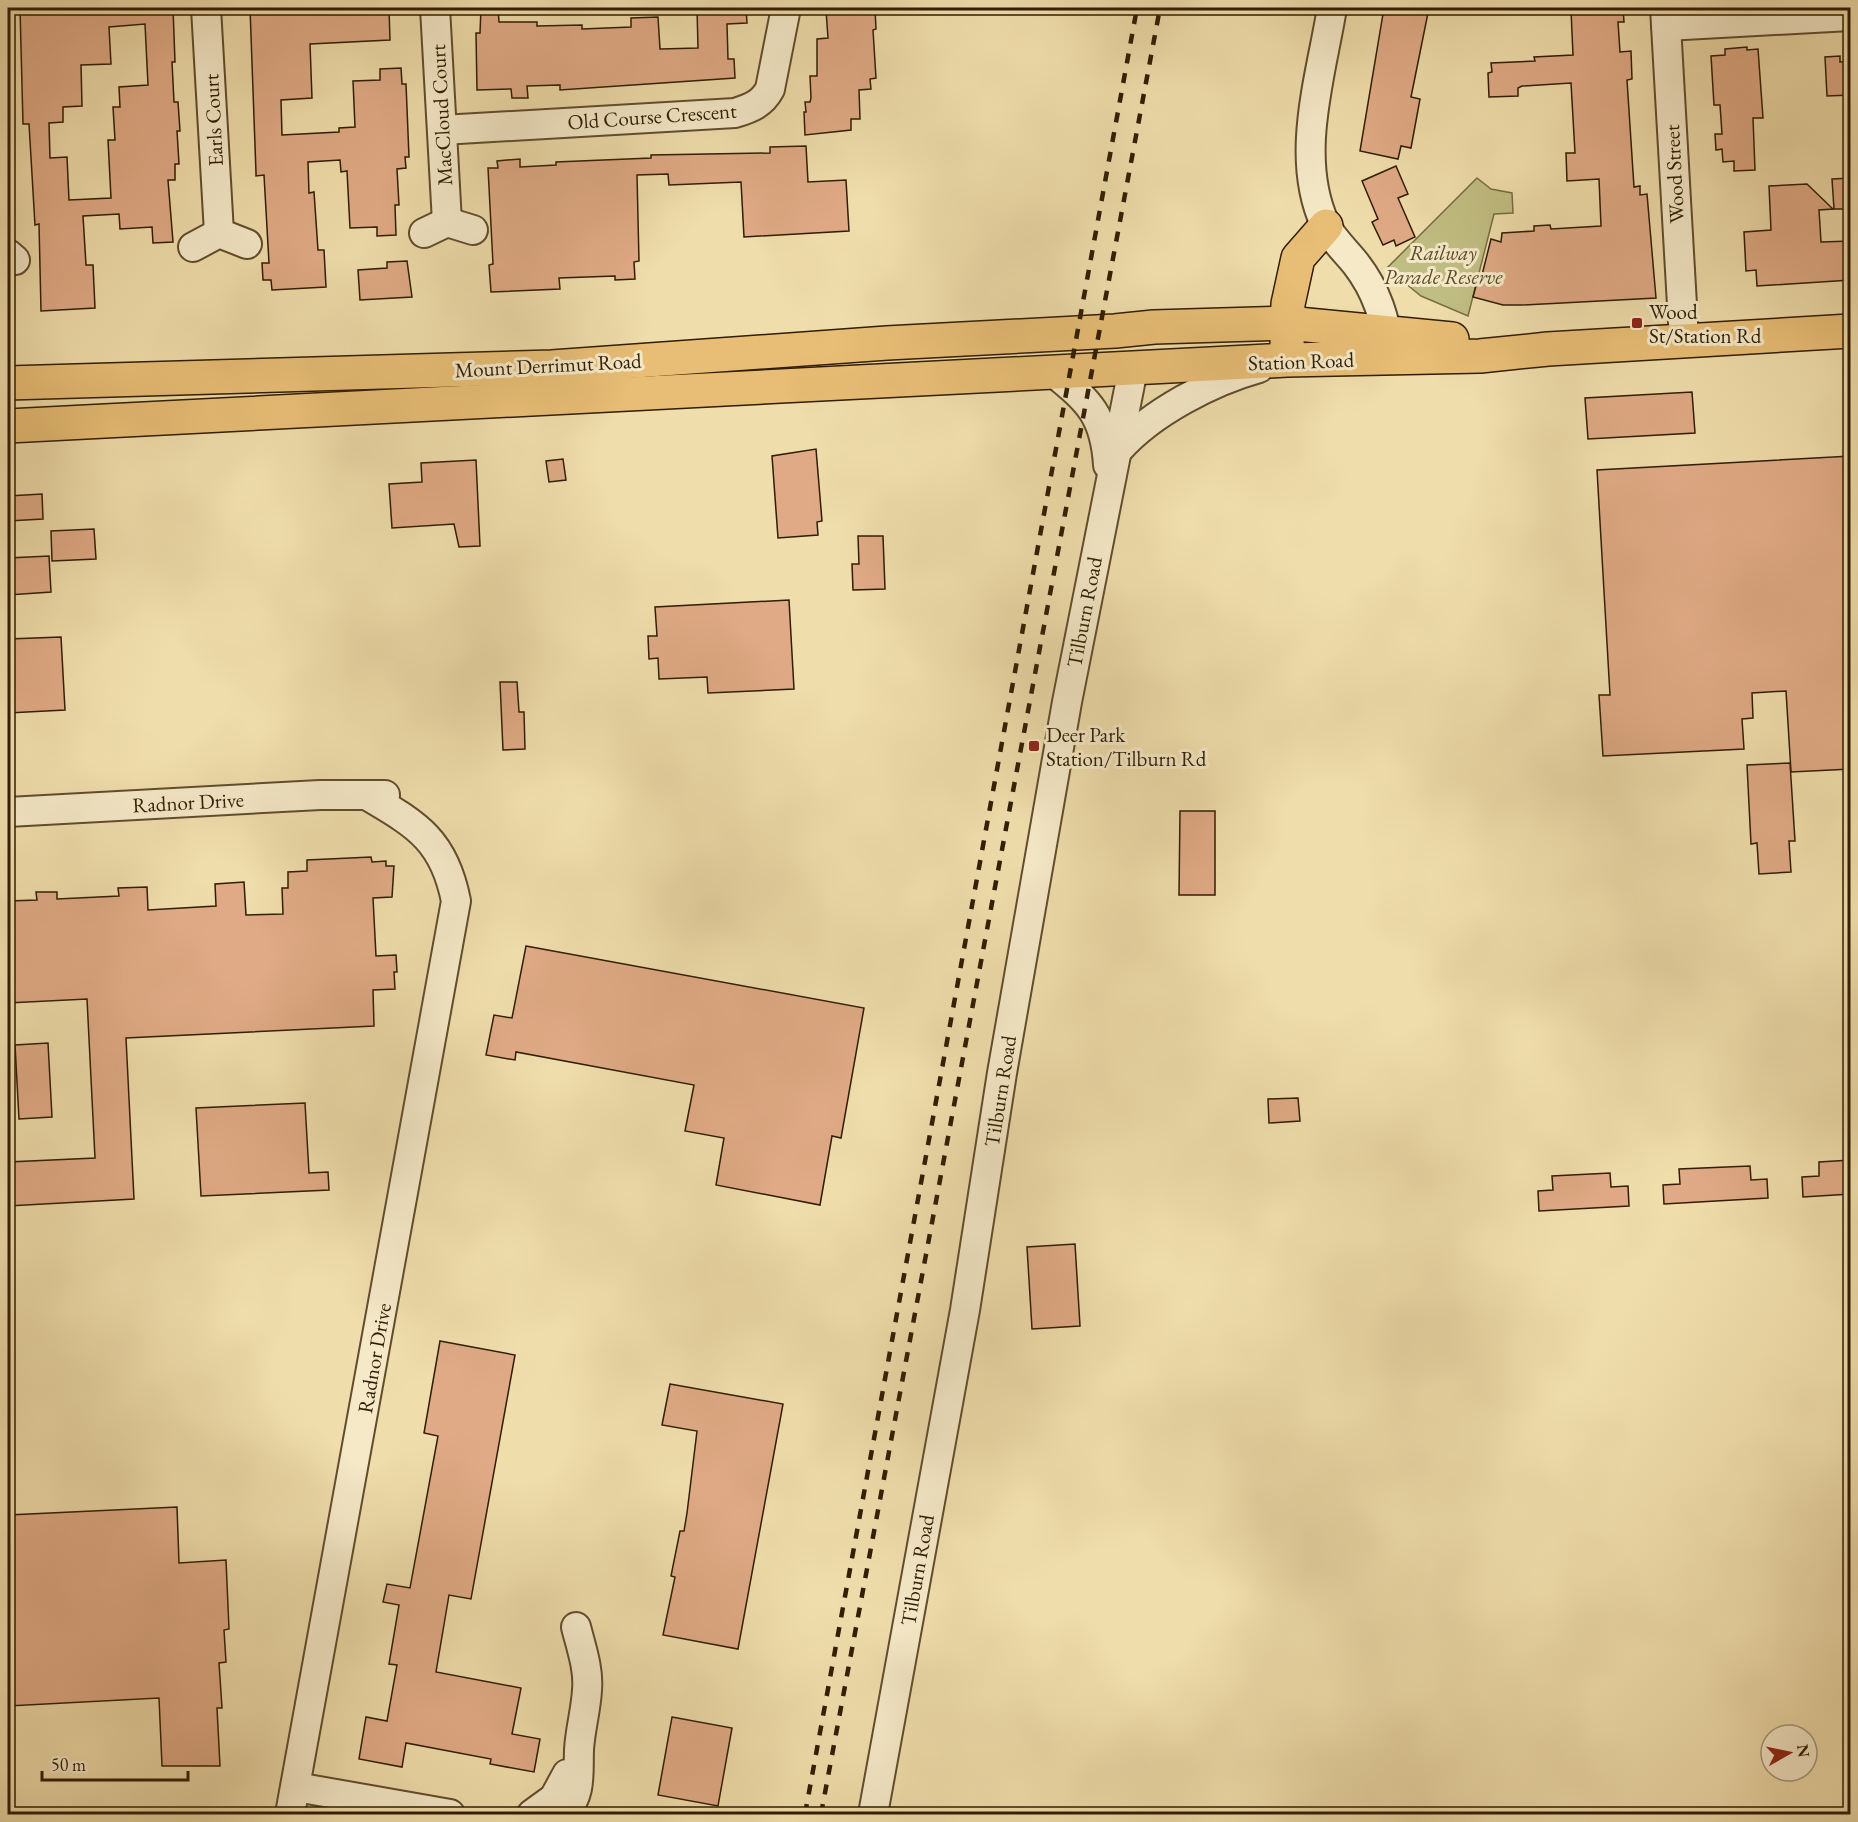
<svg xmlns="http://www.w3.org/2000/svg" width="1858" height="1822" font-family="'EB Garamond',serif">
<style>
.green{fill:#c1be83;stroke:#786e43;stroke-width:1.5}
.building{fill:#dfaa85;stroke:#301d03;stroke-width:1.5;fill-rule:evenodd}
.lines{fill:none;stroke-linecap:round;stroke-linejoin:round}
.minor-casing{stroke:#604d2d;stroke-width:32}
.major-casing{stroke:#301d03;stroke-width:36}
.minor{stroke:#f5e9c8;stroke-width:28}
.major{stroke:#e8be76;stroke-width:33}
.rail{stroke:#301d03;stroke-width:4.5;stroke-dasharray:10 10;stroke-linecap:butt}
.poi-dot{fill:#8f2418;stroke:#f5e9c8;stroke-width:2}
.labels{text-anchor:middle;dominant-baseline:central;stroke-width:6;stroke-linejoin:round;paint-order:stroke}
.street-label{font-size:21px;fill:#301d03;stroke:#f5e9c8}
.park-label{font-size:21px;font-style:italic;fill:#5c4d29;stroke:#f5e9c8}
.poi-label{font-size:21px;fill:#301d03;stroke:#f5e9c8;text-anchor:start}
</style>
<rect width="100%" height="100%" fill="#efddab"/>
<filter id="stains"><feTurbulence type="fractalNoise" baseFrequency=".00333" numOctaves="4"/><feColorMatrix values="0 0 0 0 .2 0 0 0 0 .09 0 0 0 0 .02 0 0 0 .5 -.17"/></filter>
<radialGradient id="worn" r=".72"><stop offset=".6" stop-color="#630" stop-opacity="0"/><stop offset="1" stop-color="#630" stop-opacity=".3"/></radialGradient>
<path class="green" d="M 1477,178 L 1491,189 L 1512,193 L 1513,213 L 1494,214 L 1468,316 L 1421,296 L 1387,268 Z"/>
<g class="building">
<path d="M 20,8 L 173,8 L 175,62 L 172,62 L 174,102 L 178,102 L 180,131 L 177,131 L 179,164 L 175,164 L 175,180 L 168,180 L 173,242 L 153,243 L 152,227 L 120,229 L 119,214 L 83,216 L 86,265 L 93,265 L 95,308 L 41,311 L 39,224 L 35,225 L 29,124 L 23,124 ZM 145,24 L 148,85 L 119,87 L 120,107 L 113,107 L 115,140 L 108,140 L 111,198 L 69,200 L 67,157 L 50,158 L 49,123 L 63,122 L 63,107 L 82,106 L 81,65 L 111,64 L 109,27 Z"/>
<path d="M 250,8 L 389,8 L 390,40 L 310,44 L 312,98 L 281,100 L 282,135 L 339,132 L 339,128 L 355,127 L 353,81 L 380,80 L 380,69 L 401,68 L 402,84 L 406,84 L 409,157 L 405,157 L 406,168 L 397,169 L 399,205 L 395,205 L 396,235 L 377,236 L 377,227 L 350,228 L 347,171 L 341,172 L 340,160 L 308,162 L 309,193 L 314,192 L 318,250 L 324,250 L 326,287 L 272,290 L 271,280 L 263,280 L 262,263 L 269,263 L 264,175 L 256,176 L 256,173 Z"/>
<path d="M 481,8 L 498,8 L 499,22 L 537,22 L 537,26 L 582,25 L 582,29 L 631,27 L 631,18 L 658,17 L 660,49 L 698,48 L 697,8 L 746,8 L 747,23 L 727,24 L 728,59 L 734,59 L 735,78 L 560,90 L 560,85 L 527,86 L 528,98 L 512,98 L 511,89 L 477,90 L 476,33 L 480,33 Z"/>
<path d="M 875,8 L 876,29 L 873,30 L 876,78 L 870,79 L 871,89 L 859,90 L 860,119 L 851,119 L 851,130 L 805,135 L 804,112 L 806,112 L 805,102 L 810,102 L 811,98 L 810,76 L 817,76 L 817,39 L 828,38 L 826,10 Z"/>
<path d="M 1384,8 L 1429,8 L 1411,97 L 1420,99 L 1411,148 L 1401,146 L 1398,159 L 1360,151 Z"/>
<path d="M 1623,8 L 1624,22 L 1618,22 L 1620,52 L 1631,51 L 1632,79 L 1627,80 L 1634,187 L 1640,186 L 1640,195 L 1647,194 L 1656,298 L 1522,305 L 1503,305 L 1473,297 L 1477,282 L 1480,283 L 1491,239 L 1501,242 L 1502,233 L 1534,231 L 1534,226 L 1550,225 L 1551,229 L 1601,226 L 1599,179 L 1567,181 L 1566,153 L 1575,153 L 1571,83 L 1522,86 L 1518,88 L 1518,96 L 1489,97 L 1488,73 L 1492,72 L 1491,63 L 1535,61 L 1534,57 L 1573,55 L 1571,10 Z"/>
<path d="M 1747,47 L 1747,50 L 1758,49 L 1763,118 L 1753,118 L 1755,170 L 1734,171 L 1734,161 L 1723,162 L 1722,149 L 1716,150 L 1715,134 L 1722,134 L 1720,105 L 1714,105 L 1711,56 L 1725,55 L 1725,49 Z"/>
<path d="M 1840,56 L 1840,62 L 1851,61 L 1851,95 L 1827,96 L 1825,57 Z"/>
<path d="M 806,146 L 808,182 L 846,180 L 849,231 L 744,237 L 741,182 L 669,185 L 668,174 L 637,175 L 639,261 L 634,262 L 635,279 L 615,280 L 615,276 L 559,278 L 560,289 L 491,292 L 489,265 L 493,264 L 488,168 L 498,168 L 497,161 L 520,159 L 520,167 L 556,165 L 556,162 L 651,158 L 651,155 L 770,153 L 770,147 Z"/>
<path d="M 1396,166 L 1408,194 L 1398,198 L 1415,237 L 1396,246 L 1394,240 L 1383,245 L 1372,222 L 1378,219 L 1362,181 Z"/>
<path d="M 1851,178 L 1851,209 L 1834,209 L 1832,179 Z"/>
<path d="M 1807,184 L 1833,209 L 1819,210 L 1821,242 L 1851,241 L 1851,280 L 1757,286 L 1756,270 L 1746,271 L 1744,232 L 1771,230 L 1769,186 Z"/>
<path d="M 407,261 L 412,297 L 360,300 L 358,270 L 387,268 L 387,262 Z"/>
<path d="M 1692,392 L 1695,433 L 1588,439 L 1585,398 Z"/>
<path d="M 816,449 L 822,521 L 817,522 L 818,535 L 778,538 L 772,456 Z"/>
<path d="M 1851,456 L 1851,769 L 1791,772 L 1786,691 L 1752,693 L 1753,718 L 1742,719 L 1744,749 L 1603,756 L 1599,695 L 1610,695 L 1597,470 Z"/>
<path d="M 563,459 L 566,480 L 549,482 L 546,461 Z"/>
<path d="M 476,460 L 480,546 L 459,547 L 454,524 L 392,528 L 389,484 L 422,482 L 421,463 Z"/>
<path d="M 42,494 L 43,519 L 8,521 L 8,496 Z"/>
<path d="M 94,529 L 96,559 L 52,561 L 51,531 Z"/>
<path d="M 858,536 L 883,536 L 885,589 L 853,590 L 852,564 L 859,564 Z"/>
<path d="M 49,556 L 51,592 L 8,595 L 8,558 Z"/>
<path d="M 789,600 L 794,689 L 708,693 L 707,677 L 659,679 L 658,658 L 649,659 L 648,636 L 657,636 L 655,607 Z"/>
<path d="M 61,637 L 65,710 L 8,713 L 8,639 Z"/>
<path d="M 500,682 L 517,682 L 519,712 L 524,712 L 525,749 L 503,750 Z"/>
<path d="M 1790,763 L 1795,841 L 1789,841 L 1791,872 L 1759,874 L 1757,843 L 1751,844 L 1747,765 Z"/>
<path d="M 1180,811 L 1215,811 L 1215,895 L 1179,895 Z"/>
<path d="M 371,857 L 372,862 L 386,861 L 386,866 L 394,866 L 392,897 L 373,898 L 376,956 L 396,955 L 397,972 L 394,972 L 395,989 L 373,990 L 374,1026 L 126,1038 L 134,1199 L 8,1206 L 8,1162 L 95,1158 L 87,999 L 8,1003 L 8,901 L 37,900 L 36,892 L 57,892 L 57,899 L 119,896 L 118,888 L 147,887 L 148,910 L 216,906 L 215,884 L 244,882 L 246,915 L 283,914 L 282,888 L 288,888 L 288,872 L 307,871 L 307,860 Z"/>
<path d="M 526,946 L 864,1008 L 841,1138 L 832,1136 L 820,1205 L 716,1185 L 724,1138 L 685,1131 L 694,1085 L 516,1052 L 515,1060 L 486,1055 L 494,1015 L 512,1018 Z"/>
<path d="M 48,1043 L 52,1117 L 19,1119 L 15,1045 Z"/>
<path d="M 1298,1098 L 1300,1121 L 1269,1123 L 1268,1099 Z"/>
<path d="M 305,1103 L 309,1173 L 328,1172 L 329,1190 L 201,1196 L 196,1108 Z"/>
<path d="M 1851,1160 L 1851,1194 L 1803,1197 L 1802,1177 L 1819,1176 L 1819,1162 Z"/>
<path d="M 1750,1166 L 1751,1180 L 1767,1179 L 1768,1198 L 1664,1204 L 1663,1185 L 1680,1184 L 1679,1169 Z"/>
<path d="M 1610,1173 L 1611,1187 L 1628,1186 L 1629,1206 L 1539,1211 L 1538,1191 L 1553,1190 L 1552,1176 Z"/>
<path d="M 1075,1244 L 1080,1326 L 1032,1329 L 1027,1247 Z"/>
<path d="M 440,1341 L 515,1355 L 471,1599 L 449,1595 L 436,1672 L 521,1688 L 512,1734 L 540,1739 L 534,1772 L 490,1764 L 491,1759 L 406,1743 L 402,1767 L 359,1759 L 366,1717 L 387,1721 L 397,1665 L 389,1664 L 399,1605 L 383,1602 L 387,1584 L 410,1588 L 438,1436 L 424,1433 Z"/>
<path d="M 670,1384 L 783,1404 L 738,1649 L 663,1635 L 675,1577 L 671,1576 L 680,1531 L 684,1531 L 687,1513 L 697,1431 L 662,1425 Z"/>
<path d="M 177,1507 L 179,1563 L 226,1560 L 229,1629 L 224,1630 L 226,1662 L 219,1663 L 222,1708 L 217,1708 L 220,1766 L 162,1766 L 159,1698 L 8,1706 L 8,1515 Z"/>
<path d="M 672,1717 L 732,1728 L 718,1806 L 658,1795 Z"/>
</g>
<g class="lines">
<g class="minor-casing">
<g id="minor">
<path d="M 206,8 L 219,233"/>
<path d="M 435,8 L 447,222"/>
<path d="M 1332,8 C 1321,76 1294,157 1325,224 C 1332,239 1346,251 1356,264 C 1377,291 1385,319 1390,352"/>
<path d="M 1665,8 L 1684,340"/>
<path d="M 1666,26 L 1850,16"/>
<path d="M 442,130 L 735,113 C 751,108 762,104 770,89 L 786,8"/>
<path d="M 424,233 L 447,222 L 473,230"/>
<path d="M 193,247 L 219,233 L 247,244"/>
<path d="M 8,254 L 15,260"/>
<path d="M 1053,372 C 1089,401 1105,416 1108,465"/>
<path d="M 1119,449 C 1152,412 1212,381 1259,368"/>
<path d="M 8,812 L 320,795 L 385,795"/>
<path d="M 296,1787 L 450,1814"/>
<path d="M 290,1814 L 456,901 C 444,840 417,825 368,796"/>
<path d="M 532,1814 L 554,1798 L 567,1774"/>
<path d="M 564,1814 C 582,1793 578,1775 579,1750 C 580,1730 586,1710 587,1690 C 589,1669 581,1647 576,1627"/>
<path d="M 873,1814 L 965,1310 L 1002,1073 L 1067,702 L 1133,369"/>
</g>
</g>
<g class="major-casing">
<g id="major">
<path d="M 1287,346 L 1288,304 L 1298,258 L 1326,226"/>
<path d="M 8,383 L 552,367 L 887,343 L 1115,331 L 1154,327 L 1287,323 L 1452,339"/>
<path d="M 8,426 L 1287,360 L 1480,356 L 1548,349 L 1850,331"/>
</g>
</g>
<use href="#minor" class="minor"/>
<use href="#major" class="major"/>
<g class="rail">
<path d="M 805,1814 L 1137,8"/>
<path d="M 821,1814 L 1160,8"/>
</g>
</g>
<g class="poi-dot">
<rect x="1631" y="317" width="12" height="12" rx="3"/>
<rect x="1028" y="740" width="12" height="12" rx="3"/>
</g>
<g class="labels">
<g class="street-label">
<text transform="translate(441 115) rotate(-93)">MacCloud Court</text>
<text transform="translate(652 116) rotate(-4)">Old Course Crescent</text>
<text transform="translate(213 120) rotate(-93)">Earls Court</text>
<text transform="translate(1674 174) rotate(-93)">Wood Street</text>
<text transform="translate(1301 361) rotate(-2)">Station Road</text>
<text transform="translate(548 365) rotate(-3)">Mount Derrimut Road</text>
<text transform="translate(1084 612) rotate(-79)">Tilburn Road</text>
<text transform="translate(188 802) rotate(-3)">Radnor Drive</text>
<text transform="translate(1000 1091) rotate(-81)">Tilburn Road</text>
<text transform="translate(374 1358) rotate(-80)">Radnor Drive</text>
<text transform="translate(917 1570) rotate(-80)">Tilburn Road</text>
</g>
<g class="park-label">
<text x="1443" y="252">Railway<tspan x="1443" dy="24">Parade Reserve</tspan></text>
</g>
<g class="poi-label">
<text x="1649" y="311">Wood<tspan x="1649" dy="24">St/Station Rd</tspan></text>
<text x="1046" y="734">Deer Park<tspan x="1046" dy="24">Station/Tilburn Rd</tspan></text>
</g>
</g>
<rect width="1858" height="1822" fill="none" stroke="#efddab" stroke-width="30"/>
<rect x="9" y="9" width="1840" height="1804" fill="none" stroke="#301d03" stroke-width="3"/>
<rect x="15" y="15" width="1828" height="1792" fill="none" stroke="#301d03" stroke-width="1.5"/>
<g transform="translate(1789 1753) rotate(81)"><circle r="28" fill="#f5e9c8" stroke="#a69779" stroke-width="1.5"/>
<path d="M0-4.5L10 22L0 15L-10 22Z" fill="#8f2418"/>
<text y="-9" font-size="16" font-weight="bold" text-anchor="middle" fill="#301d03">N</text>
</g>
<path d="M42 1771v9h146v-9" fill="none" stroke="#301d03" stroke-width="3"/>
<text x="51" y="1771" font-size="18" fill="#301d03" stroke="#f5e9c8" stroke-width="4.5" paint-order="stroke">50 m</text>
<rect width="100%" height="100%" filter="url(#stains)"/>
<rect width="100%" height="100%" fill="url(#worn)"/>
</svg>
